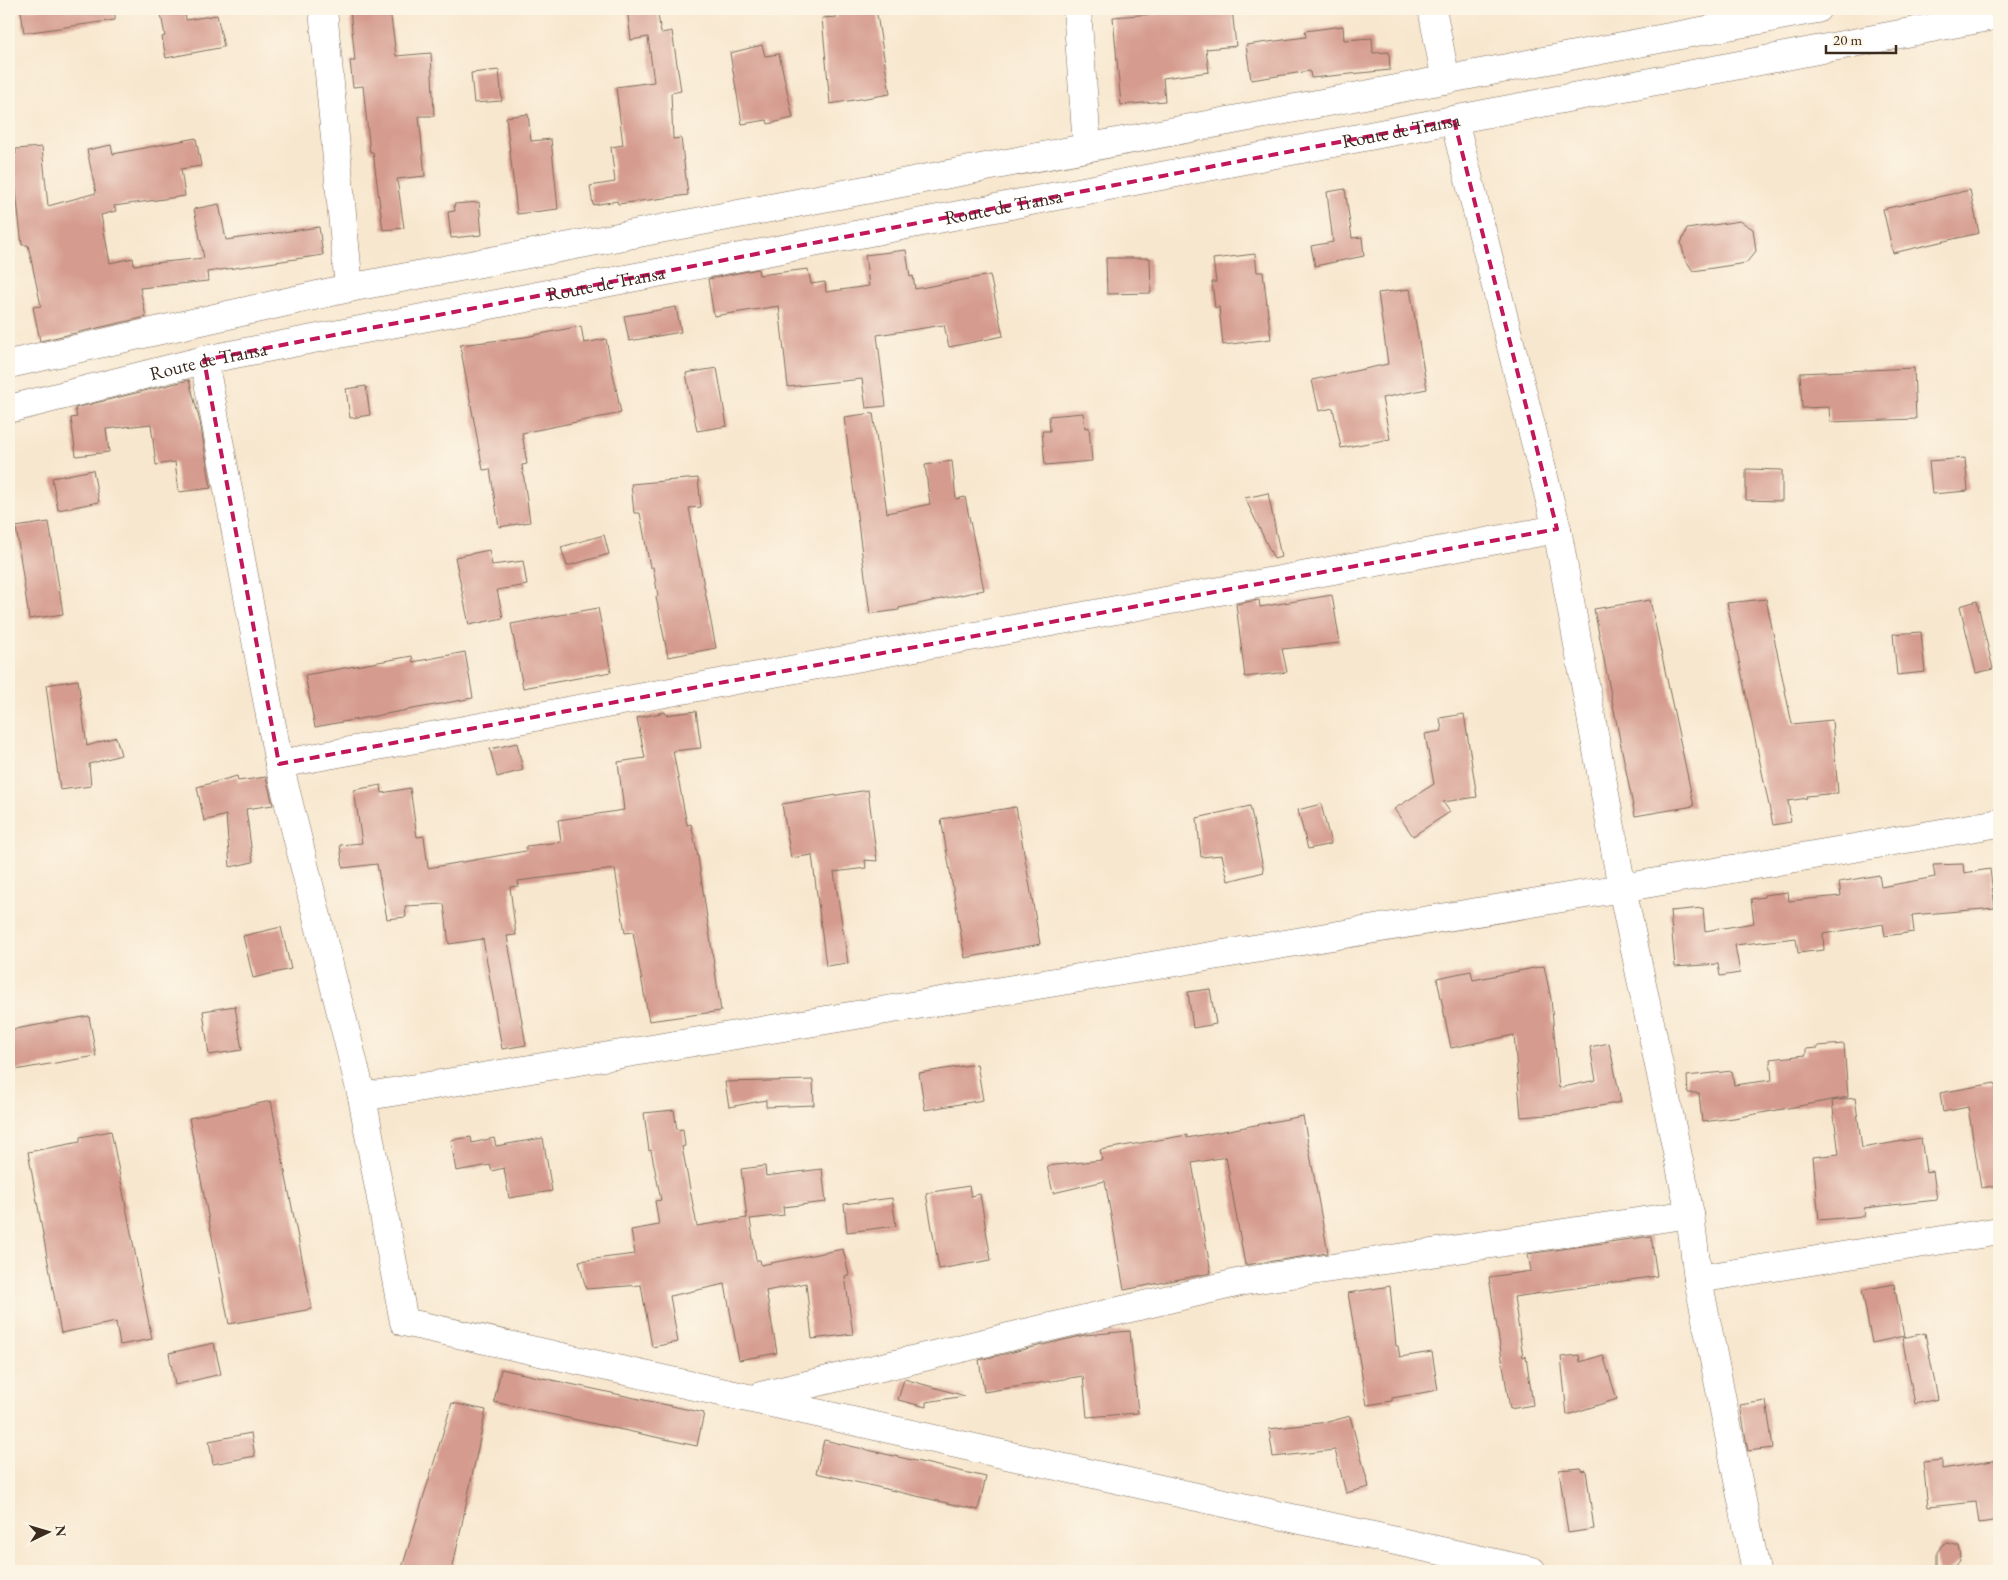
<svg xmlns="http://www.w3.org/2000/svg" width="2008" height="1580" font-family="'EB Garamond',serif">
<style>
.building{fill:#d59b8f}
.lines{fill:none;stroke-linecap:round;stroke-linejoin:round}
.minor-casing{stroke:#7d6c5c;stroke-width:29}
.primary-casing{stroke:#7d6c5c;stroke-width:29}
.minor{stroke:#fff;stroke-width:28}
.primary{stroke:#fff;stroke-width:28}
.marked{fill:none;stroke:#c2185b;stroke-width:4;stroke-dasharray:10 6;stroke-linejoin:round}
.labels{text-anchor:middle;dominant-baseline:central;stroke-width:4;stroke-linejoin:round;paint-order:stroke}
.street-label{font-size:19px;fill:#3b2a1e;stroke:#fcf5e5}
</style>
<rect width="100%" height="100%" fill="#fcf5e5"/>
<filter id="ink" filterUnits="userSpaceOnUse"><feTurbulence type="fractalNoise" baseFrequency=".02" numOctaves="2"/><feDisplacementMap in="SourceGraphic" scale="10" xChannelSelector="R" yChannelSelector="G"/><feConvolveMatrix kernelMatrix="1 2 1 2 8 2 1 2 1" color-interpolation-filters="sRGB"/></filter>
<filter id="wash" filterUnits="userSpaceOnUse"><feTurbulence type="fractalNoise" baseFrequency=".0096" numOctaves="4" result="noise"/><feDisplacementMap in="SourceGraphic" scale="20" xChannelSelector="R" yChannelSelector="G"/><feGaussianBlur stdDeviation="1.12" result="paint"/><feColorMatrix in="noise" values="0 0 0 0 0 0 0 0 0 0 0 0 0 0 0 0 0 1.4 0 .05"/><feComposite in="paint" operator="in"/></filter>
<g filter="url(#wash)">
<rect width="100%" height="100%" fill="#f8e7cf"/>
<g id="blocks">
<g class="building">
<path d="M 36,9 L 115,9 L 115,20 L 24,33 L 21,11 Z"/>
<path d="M 160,9 L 185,9 L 186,20 L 217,15 L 224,47 L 166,58 L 162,37 L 165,36 Z"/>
<path d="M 350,9 L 390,9 L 396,56 L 431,53 L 434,116 L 419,116 L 425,176 L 397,179 L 404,228 L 383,230 L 373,152 L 370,152 L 363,86 L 353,87 L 350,61 L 355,61 Z"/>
<path d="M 627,9 L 657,9 L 661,33 L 672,31 L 681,91 L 671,93 L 673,139 L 681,138 L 688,195 L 618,204 L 617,201 L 593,205 L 590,186 L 615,182 L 611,147 L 623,145 L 616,87 L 654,82 L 648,37 L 631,40 Z"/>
<path d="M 835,9 L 876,9 L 890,94 L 830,104 L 822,18 L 837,17 Z"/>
<path d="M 1167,9 L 1232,9 L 1236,46 L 1206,49 L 1209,72 L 1163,78 L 1165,101 L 1121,105 L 1113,17 L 1167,13 Z"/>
<path d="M 1343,26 L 1344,40 L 1372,38 L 1373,53 L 1389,52 L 1390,70 L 1311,78 L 1310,71 L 1251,80 L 1246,45 L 1306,37 L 1305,31 Z"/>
<path d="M 762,45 L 765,56 L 779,54 L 793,118 L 768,124 L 767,120 L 742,124 L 730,53 Z"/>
<path d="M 499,70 L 502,101 L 474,103 L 471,73 Z"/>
<path d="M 528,114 L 531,141 L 551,139 L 558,209 L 517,214 L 506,117 Z"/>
<path d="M 196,138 L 201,166 L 181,169 L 185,196 L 114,206 L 116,211 L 101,215 L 110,263 L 133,258 L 134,265 L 204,258 L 194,209 L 219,204 L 226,240 L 319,227 L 323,255 L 207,272 L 208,281 L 140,288 L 146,317 L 40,341 L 33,307 L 41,306 L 28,245 L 22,245 L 15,184 L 9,185 L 9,155 L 16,154 L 16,149 L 42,147 L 48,206 L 96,193 L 87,150 L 111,145 L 113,154 Z"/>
<path d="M 1345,189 L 1352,238 L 1362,237 L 1364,256 L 1315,266 L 1311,246 L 1333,242 L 1327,192 Z"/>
<path d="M 1970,190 L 1979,233 L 1893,253 L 1883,209 Z"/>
<path d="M 479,202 L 482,235 L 451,238 L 448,212 L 455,211 L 454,204 Z"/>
<path d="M 1740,221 L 1753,229 L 1756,251 L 1746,263 L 1693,271 L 1685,259 L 1681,243 L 1687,229 Z"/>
<path d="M 906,250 L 910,277 L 913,276 L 915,289 L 990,275 L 1003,336 L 949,347 L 944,325 L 877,335 L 886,406 L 866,408 L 862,379 L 788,387 L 779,306 L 714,316 L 708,279 L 758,269 L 759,275 L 808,269 L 811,284 L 825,282 L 826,292 L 869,286 L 865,255 Z"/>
<path d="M 1255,254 L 1257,272 L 1263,272 L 1271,339 L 1223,345 L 1219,307 L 1215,308 L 1212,282 L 1216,282 L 1213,259 Z"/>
<path d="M 1106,258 L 1150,258 L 1151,293 L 1107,294 Z"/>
<path d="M 1410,289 L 1427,389 L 1382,398 L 1390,439 L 1341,448 L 1333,408 L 1319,411 L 1312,380 L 1388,364 L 1378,293 Z"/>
<path d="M 676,307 L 681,332 L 629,341 L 624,316 Z"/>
<path d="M 581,326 L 584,343 L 606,339 L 621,413 L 522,433 L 527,464 L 522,465 L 530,522 L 499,527 L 490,469 L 483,470 L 460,345 L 525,337 Z"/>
<path d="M 717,368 L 727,426 L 697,431 L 686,373 Z"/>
<path d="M 1914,368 L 1916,419 L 1830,422 L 1829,407 L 1802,408 L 1800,373 Z"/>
<path d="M 189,380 L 200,422 L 211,488 L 179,492 L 175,462 L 156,465 L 151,424 L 106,429 L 109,452 L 76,456 L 71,418 L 77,417 L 75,408 Z"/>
<path d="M 366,386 L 370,415 L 350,418 L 346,389 Z"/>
<path d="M 873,413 L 887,513 L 930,504 L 925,465 L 952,461 L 956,499 L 965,497 L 984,590 L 899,608 L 899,610 L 870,614 L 844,417 Z"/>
<path d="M 1083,413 L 1085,428 L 1089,427 L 1092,461 L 1045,465 L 1042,431 L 1050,431 L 1049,416 Z"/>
<path d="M 1965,458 L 1968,491 L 1932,494 L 1929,461 Z"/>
<path d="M 1746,469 L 1782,470 L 1782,501 L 1746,500 Z"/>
<path d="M 93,470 L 99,502 L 58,510 L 52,478 Z"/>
<path d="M 698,478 L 701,507 L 689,508 L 716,648 L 668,657 L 656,597 L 658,596 L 653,567 L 650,567 L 640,513 L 634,513 L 631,484 Z"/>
<path d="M 1268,493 L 1281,557 L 1274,559 L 1245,498 Z"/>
<path d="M 49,522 L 63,614 L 29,619 L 16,527 Z"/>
<path d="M 604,535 L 609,554 L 567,566 L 561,547 Z"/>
<path d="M 489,550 L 492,565 L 523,561 L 527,585 L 497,590 L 503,618 L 469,625 L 455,557 Z"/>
<path d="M 1332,595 L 1340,643 L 1282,649 L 1287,672 L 1245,677 L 1236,604 L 1259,600 L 1260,607 Z"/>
<path d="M 1766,599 L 1792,724 L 1832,720 L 1838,793 L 1806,796 L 1807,798 L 1788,801 L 1791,822 L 1773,825 L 1727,603 Z"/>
<path d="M 1650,600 L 1694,806 L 1635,816 L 1594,609 Z"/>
<path d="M 1977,601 L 1993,669 L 1976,673 L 1960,606 Z"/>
<path d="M 598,608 L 611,672 L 523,688 L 511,624 Z"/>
<path d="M 1921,632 L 1925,672 L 1897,675 L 1893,634 Z"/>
<path d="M 465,652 L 473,698 L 315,727 L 305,675 L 412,656 L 413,662 Z"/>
<path d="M 78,680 L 87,746 L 116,737 L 121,755 L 89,764 L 91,786 L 60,790 L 46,685 Z"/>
<path d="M 696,711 L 701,748 L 673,751 L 687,825 L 691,824 L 698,857 L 721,1011 L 649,1021 L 633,932 L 625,933 L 615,869 L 518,881 L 519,886 L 510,887 L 516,935 L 507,936 L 526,1045 L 502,1049 L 483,939 L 449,944 L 444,904 L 405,906 L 406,917 L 387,919 L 377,864 L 343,868 L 340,845 L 362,843 L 354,790 L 381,785 L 382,793 L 410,788 L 417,837 L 424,836 L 428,868 L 526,851 L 526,846 L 561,842 L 558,820 L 624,810 L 618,762 L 645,758 L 637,718 L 665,712 L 666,715 Z"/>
<path d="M 1464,714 L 1477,797 L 1443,802 L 1450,812 L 1413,836 L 1394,809 L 1434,784 L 1425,734 L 1442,731 L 1440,718 Z"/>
<path d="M 517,743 L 523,770 L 497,777 L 490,749 Z"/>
<path d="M 237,776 L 238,781 L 266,777 L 273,805 L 246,809 L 253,862 L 230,867 L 226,815 L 204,821 L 197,787 Z"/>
<path d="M 868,790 L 877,861 L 865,860 L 866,868 L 834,872 L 848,963 L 826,966 L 812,855 L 791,858 L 782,804 Z"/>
<path d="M 1321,804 L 1331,844 L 1308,849 L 1298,810 Z"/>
<path d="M 1250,806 L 1264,872 L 1228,881 L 1222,855 L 1201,857 L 1197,818 Z"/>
<path d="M 1016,807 L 1040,944 L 965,958 L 941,819 Z"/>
<path d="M 1963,864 L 1964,873 L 1990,869 L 1995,908 L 1912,915 L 1914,932 L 1885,936 L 1883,924 L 1823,934 L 1824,950 L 1798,953 L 1796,938 L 1735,945 L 1740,973 L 1720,976 L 1718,964 L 1675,967 L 1670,911 L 1703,908 L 1705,931 L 1754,923 L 1751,899 L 1764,897 L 1764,895 L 1788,892 L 1789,901 L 1841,896 L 1839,882 L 1879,875 L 1881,887 L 1935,877 L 1933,865 Z"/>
<path d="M 281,927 L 291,969 L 253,978 L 243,936 Z"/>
<path d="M 1544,966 L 1551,999 L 1559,1088 L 1596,1080 L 1590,1047 L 1609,1043 L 1621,1102 L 1559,1114 L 1521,1117 L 1514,1035 L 1451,1048 L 1437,978 L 1471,971 L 1473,980 Z"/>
<path d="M 1210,989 L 1216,1024 L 1193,1028 L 1188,992 Z"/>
<path d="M 235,1006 L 242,1050 L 209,1055 L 203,1011 Z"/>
<path d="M 89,1016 L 96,1056 L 9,1071 L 9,1030 Z"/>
<path d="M 1844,1044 L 1848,1097 L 1734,1118 L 1702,1122 L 1699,1093 L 1688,1093 L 1687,1076 L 1732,1071 L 1734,1085 L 1772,1080 L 1770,1059 L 1806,1055 L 1806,1049 L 1818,1048 L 1818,1046 Z"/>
<path d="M 977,1064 L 983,1100 L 925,1110 L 919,1073 Z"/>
<path d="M 813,1080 L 814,1105 L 766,1107 L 766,1100 L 729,1107 L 725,1082 Z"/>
<path d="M 1995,1083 L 1999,1108 L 1999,1185 L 1981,1188 L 1968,1107 L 1943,1112 L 1940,1093 Z"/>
<path d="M 1855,1098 L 1862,1148 L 1921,1138 L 1926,1172 L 1933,1171 L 1937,1200 L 1864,1208 L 1865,1216 L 1819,1220 L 1813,1157 L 1839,1154 L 1832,1101 Z"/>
<path d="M 271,1101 L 312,1309 L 229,1324 L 189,1118 Z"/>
<path d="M 674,1110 L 677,1130 L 683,1129 L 685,1146 L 682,1147 L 697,1226 L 747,1218 L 741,1169 L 765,1166 L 766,1176 L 822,1169 L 826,1202 L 783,1207 L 784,1215 L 750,1219 L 756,1260 L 760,1260 L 761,1265 L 843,1249 L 849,1275 L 845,1276 L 853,1334 L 812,1339 L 806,1283 L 766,1291 L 777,1353 L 739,1360 L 725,1284 L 670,1296 L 678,1342 L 652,1347 L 641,1285 L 586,1289 L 579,1261 L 635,1254 L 631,1230 L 659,1225 L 655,1201 L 661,1200 L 651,1150 L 649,1151 L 644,1113 Z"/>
<path d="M 1303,1116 L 1328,1253 L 1245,1265 L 1226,1157 L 1192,1163 L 1211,1273 L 1124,1290 L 1105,1181 L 1053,1193 L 1047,1166 L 1102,1160 L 1100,1150 L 1187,1135 L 1187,1138 Z"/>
<path d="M 111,1131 L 152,1339 L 120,1345 L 116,1322 L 61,1333 L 28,1152 L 80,1142 L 80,1137 Z"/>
<path d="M 471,1137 L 472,1143 L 494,1138 L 496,1146 L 543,1138 L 552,1191 L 509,1198 L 504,1168 L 492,1171 L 490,1165 L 456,1171 L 451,1140 Z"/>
<path d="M 969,1186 L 971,1196 L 980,1194 L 991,1260 L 939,1269 L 926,1193 Z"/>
<path d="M 892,1198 L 896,1226 L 847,1232 L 844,1204 Z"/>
<path d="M 1651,1236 L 1657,1276 L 1514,1297 L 1523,1357 L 1526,1356 L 1533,1405 L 1510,1409 L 1489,1277 L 1531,1271 L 1528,1254 Z"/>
<path d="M 1894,1284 L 1904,1336 L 1872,1343 L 1862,1290 Z"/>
<path d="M 1390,1286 L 1396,1346 L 1398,1346 L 1400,1357 L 1432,1352 L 1438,1390 L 1392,1398 L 1392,1401 L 1367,1405 L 1348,1293 Z"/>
<path d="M 1130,1331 L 1138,1413 L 1087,1417 L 1083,1376 L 984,1392 L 979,1360 L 1085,1335 Z"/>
<path d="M 1925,1333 L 1938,1399 L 1915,1404 L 1902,1338 Z"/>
<path d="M 214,1343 L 221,1374 L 175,1385 L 169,1353 Z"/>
<path d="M 1579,1355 L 1580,1362 L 1603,1355 L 1617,1399 L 1567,1415 L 1561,1357 Z"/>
<path d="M 501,1369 L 704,1413 L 697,1446 L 494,1402 Z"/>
<path d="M 904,1379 L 965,1396 L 926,1402 L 926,1407 L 898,1400 Z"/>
<path d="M 1766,1401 L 1773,1448 L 1748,1451 L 1740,1405 Z"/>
<path d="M 452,1403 L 486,1410 L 452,1571 L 401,1571 Z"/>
<path d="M 1350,1416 L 1369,1487 L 1346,1493 L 1335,1450 L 1273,1457 L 1269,1429 L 1328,1422 Z"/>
<path d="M 251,1433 L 255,1456 L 213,1464 L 209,1441 Z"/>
<path d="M 824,1440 L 986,1477 L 978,1510 L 816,1473 Z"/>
<path d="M 1942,1460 L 1942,1469 L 1999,1460 L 1999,1520 L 1979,1523 L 1976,1502 L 1928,1507 L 1923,1462 Z"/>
<path d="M 1581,1468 L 1581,1471 L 1586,1470 L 1594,1529 L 1568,1533 L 1559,1470 Z"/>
<path d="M 1948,1543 L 1959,1546 L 1961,1558 L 1959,1562 L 1948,1571 L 1937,1571 L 1937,1552 L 1943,1544 Z"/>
</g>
</g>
</g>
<g filter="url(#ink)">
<use href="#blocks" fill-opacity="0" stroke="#7d6c5c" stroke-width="1"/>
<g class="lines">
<g class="minor-casing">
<g id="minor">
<path d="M 323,9 L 349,288"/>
<path d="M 1077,9 L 1087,146"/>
<path d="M 1432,9 L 1446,80"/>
<path d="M 1454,120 L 1557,529 L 1622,888 L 1690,1214 L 1698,1279 L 1756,1571"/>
<path d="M 204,360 L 279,764 L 362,1097 L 404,1322 L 1532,1571"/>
<path d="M 279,764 L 1557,529"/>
<path d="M 362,1097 L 1622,888 L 1999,823"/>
<path d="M 1698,1279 L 1999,1231"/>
<path d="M 760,1396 L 1245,1281 L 1690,1214"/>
</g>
</g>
<g class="primary-casing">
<g id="primary">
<path d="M 9,364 L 349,288 L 1817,9"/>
<path id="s1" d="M 9,409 L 204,360 L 1999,15"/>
</g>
</g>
<use href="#minor" class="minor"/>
<use href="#primary" class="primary"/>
</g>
</g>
<path class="marked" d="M 1454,120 L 1557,529 L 279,764 L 204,360 Z"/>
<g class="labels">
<g class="street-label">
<text stroke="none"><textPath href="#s1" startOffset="1420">Route de Transa</textPath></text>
<text stroke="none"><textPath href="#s1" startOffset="1015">Route de Transa</textPath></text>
<text stroke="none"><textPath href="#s1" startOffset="610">Route de Transa</textPath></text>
<text stroke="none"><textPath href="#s1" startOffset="205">Route de Transa</textPath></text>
</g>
</g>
<rect width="2008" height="1580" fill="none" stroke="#fcf5e5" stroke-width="30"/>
<g transform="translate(48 1532) rotate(85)" stroke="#fcf5e5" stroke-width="4" paint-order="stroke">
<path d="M0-4L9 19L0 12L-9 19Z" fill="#3b2a1e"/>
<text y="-8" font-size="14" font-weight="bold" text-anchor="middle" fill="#3b2a1e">N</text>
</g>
<path d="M1826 45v8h70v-8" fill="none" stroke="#3b2a1e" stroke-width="2.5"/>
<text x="1833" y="45" font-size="15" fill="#3b2a1e" stroke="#fcf5e5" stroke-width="4" paint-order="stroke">20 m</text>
</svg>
